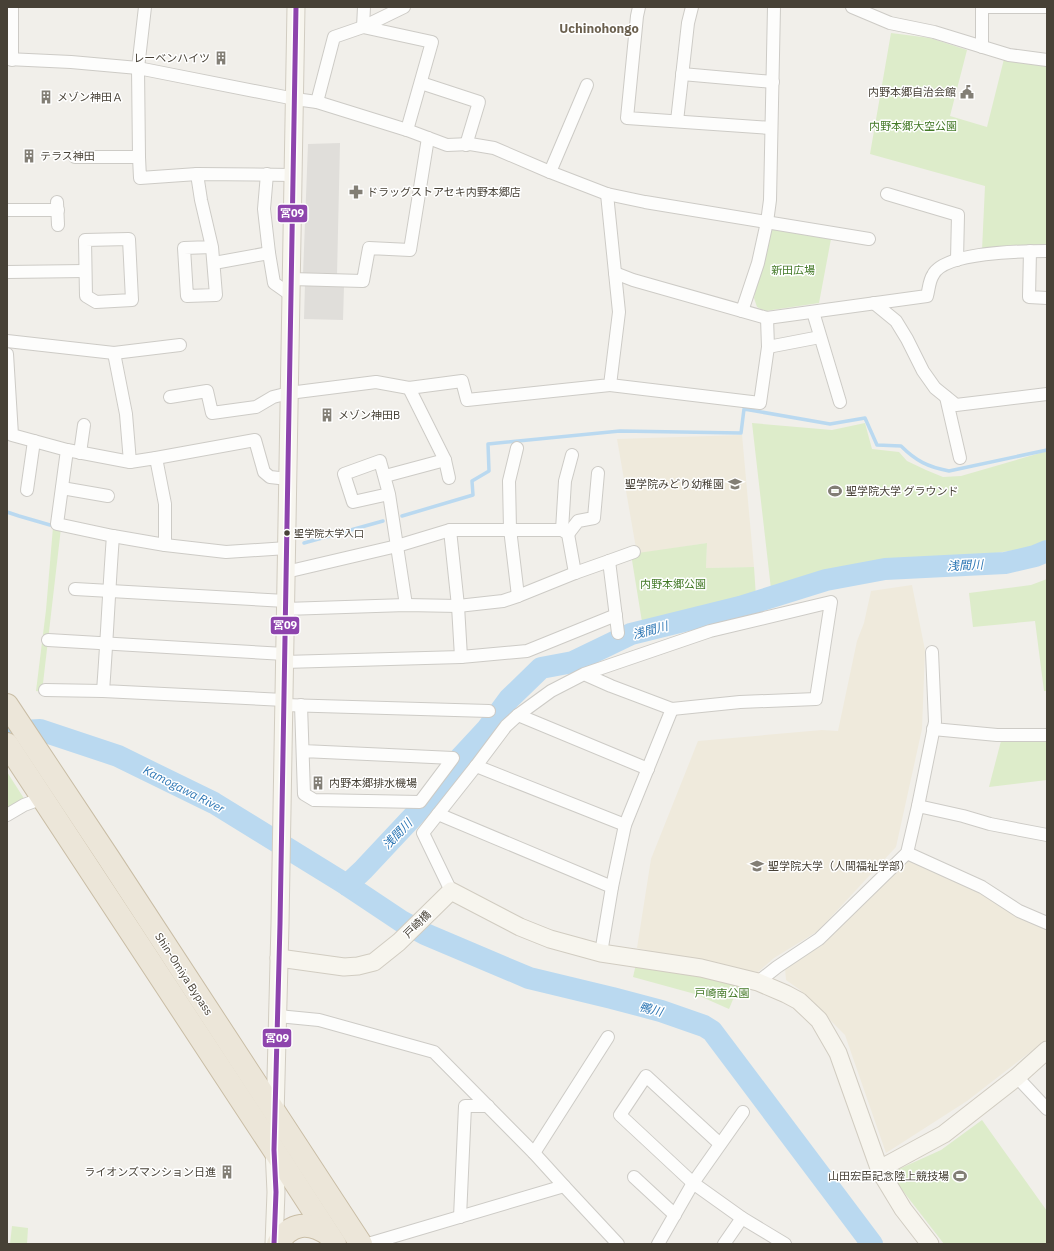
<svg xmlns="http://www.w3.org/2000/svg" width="1054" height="1251" font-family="'IBM Plex Sans','Noto Sans JP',sans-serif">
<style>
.education{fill:#efeadc}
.green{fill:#ddecca}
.parking{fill:#e0deda}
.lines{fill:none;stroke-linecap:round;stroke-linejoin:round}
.stream{stroke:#bad9f0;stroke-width:3.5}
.river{stroke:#bad9f0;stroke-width:22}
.street-casing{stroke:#cdcbc6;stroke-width:14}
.secondary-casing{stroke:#d1ccc1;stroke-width:19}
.highway-casing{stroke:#c9bda5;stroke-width:24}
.street{stroke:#fdfdfc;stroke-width:12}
.secondary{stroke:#f7f5ee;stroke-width:17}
.highway{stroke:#ece6d9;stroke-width:22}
.bus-1-casing{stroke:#fff;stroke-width:8}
.bus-1{stroke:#8e44ad;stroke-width:5}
.bus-dot{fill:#474136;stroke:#fff;stroke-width:1.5}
.labels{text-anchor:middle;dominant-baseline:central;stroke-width:3;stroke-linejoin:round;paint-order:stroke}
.bus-label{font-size:10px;fill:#474136;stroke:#fff;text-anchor:start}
.poi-label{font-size:11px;fill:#474136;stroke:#fff;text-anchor:start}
.park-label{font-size:11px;fill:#447a28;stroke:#fff}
.street-label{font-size:11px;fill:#474136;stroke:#fff}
.water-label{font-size:12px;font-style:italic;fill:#2d77b5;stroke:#fff}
.quarter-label{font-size:13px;font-weight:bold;fill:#6a5f4d;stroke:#fff}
.line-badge{stroke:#fff;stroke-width:1.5}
.badge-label{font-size:11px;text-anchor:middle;font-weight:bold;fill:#fff}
</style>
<rect width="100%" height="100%" fill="#f1efea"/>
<g class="education">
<path d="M 742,435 L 754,567 L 706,568 L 707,543 L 637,554 L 617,439 Z"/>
<path d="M 912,585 L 925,650 L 922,729 L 896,847 L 818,931 L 774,958 L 758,972 L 704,964 L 637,948 L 651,859 L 698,741 L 822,730 L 838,731 L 857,641 L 864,623 L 871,591 Z"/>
<path d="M 909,858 L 979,891 L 1047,928 L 1047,1040 L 1043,1042 L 967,1101 L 886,1153 L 845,1035 L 800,990 L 786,980 L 785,968 L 798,959 L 821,946 Z"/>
</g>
<g class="green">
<path d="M 891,33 L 930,38 L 967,50 L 950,116 L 987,127 L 1004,59 L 1047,65 L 1047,244 L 982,250 L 985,186 L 870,154 Z"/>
<path d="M 770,227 L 831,239 L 819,303 L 765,311 L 757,307 L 754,298 Z"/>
<path d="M 752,423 L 832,430 L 865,423 L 872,449 L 899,452 L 907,461 L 926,470 L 943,477 L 961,476 L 1047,451 L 1047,540 L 1031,548 L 967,557 L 870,562 L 771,589 Z"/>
<path d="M 53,527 L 61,528 L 42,692 L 36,691 L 46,610 Z"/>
<path d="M 707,543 L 706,568 L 754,567 L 756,597 L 725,607 L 643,628 L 631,554 Z"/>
<path d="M 1047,579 L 1047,691 L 1044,691 L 1035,621 L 973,627 L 969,593 L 1031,585 Z"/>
<path d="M 1001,741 L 1047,742 L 1047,780 L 989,787 Z"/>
<path d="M 7,772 L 25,800 L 7,811 Z"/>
<path d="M 636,964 L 698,974 L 739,985 L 729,1009 L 695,994 L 633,977 Z"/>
<path d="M 982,1120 L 1047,1211 L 1047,1244 L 944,1244 L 896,1182 L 899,1169 L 941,1150 Z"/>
<path d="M 12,1226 L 28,1228 L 27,1244 L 10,1244 Z"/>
</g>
<g class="parking">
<path d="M 340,143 L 337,275 L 303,275 L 308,144 Z"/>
<path d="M 305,284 L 344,286 L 343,320 L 304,319 Z"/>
</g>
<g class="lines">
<g class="stream">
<path d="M 7,512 L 19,516 L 50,525"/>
<path d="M 402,516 L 473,495 L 472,481 L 489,471 L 488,444 L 620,431 L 741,433 L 744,409 L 830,424 L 865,418 L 877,445 L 901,446 C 916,461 928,467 949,471 L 1047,450"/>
<path d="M 304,543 L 383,521"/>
</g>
<g class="river">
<path d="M 7,732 L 40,730 L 118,756 L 214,803 L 347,885 L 401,921 L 425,934 L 529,978 L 612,998 L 661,1011 L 704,1026 L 712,1031 L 872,1244"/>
<path d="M 347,885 L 363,870 L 422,807 L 461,757 L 487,729 L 509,699 L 541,668 L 573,662 L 631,634 L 740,607 L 826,580 L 885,569 L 1005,563 L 1035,556 L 1047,551"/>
</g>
<g class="street-casing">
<g id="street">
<path d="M 12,7 L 12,60"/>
<path d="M 145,7 L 138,68 L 139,157 L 140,178 L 197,174 L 293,175"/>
<path d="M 639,7 L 637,16 L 627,118 L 771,128"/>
<path d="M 852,7 L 890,23 L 934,32 L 1009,55 L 1047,60"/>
<path d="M 982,7 L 1047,7"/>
<path d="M 982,7 L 982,47"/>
<path d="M 363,27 L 432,42 L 407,130"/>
<path d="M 363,27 L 364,7"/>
<path d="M 7,59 L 71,62 L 138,68 L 295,99 L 317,102 L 407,130 L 447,145 L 470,144 L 494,148 L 550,172 L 607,194 L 645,202 L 869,239"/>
<path d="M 682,74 L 773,82"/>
<path d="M 421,83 L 479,102 L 466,145"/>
<path d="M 317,102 L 334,37 L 363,27 L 404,7"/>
<path d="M 677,121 L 688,23 L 692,7"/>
<path d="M 75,157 L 139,157"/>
<path d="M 550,172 L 587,85"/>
<path d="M 197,174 L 201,200 L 212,247 L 216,295 L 187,296 L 184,248 L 212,247"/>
<path d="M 267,174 L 264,209 L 269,253 L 274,283 L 291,295"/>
<path d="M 887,194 L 958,215 L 957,260"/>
<path d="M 57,202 L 58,225"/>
<path d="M 7,210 L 58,210"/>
<path d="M 129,239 L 132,300 L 96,302 L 86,296 L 85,240 Z"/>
<path d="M 1030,251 L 1029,297 L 1047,298"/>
<path d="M 214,263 L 269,253"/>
<path d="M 7,272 L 85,271"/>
<path d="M 615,273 L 633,280 L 767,318 L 927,296 C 929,289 929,281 933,275 C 944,252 1023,251 1047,251"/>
<path d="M 291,279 L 363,281 L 369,248 L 410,250 L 428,138"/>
<path d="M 874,303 L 896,321 L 907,339 L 923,371 L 935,388 L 956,405 L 1047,394"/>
<path d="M 742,311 L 758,263 L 767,222 L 770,200 L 774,7"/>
<path d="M 813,312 L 840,402"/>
<path d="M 7,341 L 114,353 L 180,345"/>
<path d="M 768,347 L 820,337"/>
<path d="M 114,353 L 126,414 L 130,462"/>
<path d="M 7,354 L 12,435 L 67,450 L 57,524 L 113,536 L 165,545 L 226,552 L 287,548"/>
<path d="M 610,385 L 760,403 L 768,347 L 767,318"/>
<path d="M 409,388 L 445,460 L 449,478"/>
<path d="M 170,397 L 207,391 L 212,413 L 256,407 L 273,397 L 289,393 L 376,382 L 409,388 L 462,381 L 467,400 L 610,385 L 619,312 L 607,194"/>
<path d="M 946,397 L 960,458"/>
<path d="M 517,448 L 509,481 L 510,529 L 518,596"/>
<path d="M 67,450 L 130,462 L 156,458 L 165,504 L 165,545"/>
<path d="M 80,453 L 84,425"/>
<path d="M 156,458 L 255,440 L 264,472 L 270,477 L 288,479"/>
<path d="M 389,475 L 445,460"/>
<path d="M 62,488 L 108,496"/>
<path d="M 27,490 L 34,441"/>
<path d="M 389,494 L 353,502 L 344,474 L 380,461 L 389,494 L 406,605"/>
<path d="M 450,530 L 458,606 L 461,657"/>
<path d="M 562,530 L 565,481 L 572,455"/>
<path d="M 568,534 L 578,521 L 594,518 L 598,473"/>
<path d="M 113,536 C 109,588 107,639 103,691 L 284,700"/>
<path d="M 609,561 L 634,552"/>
<path d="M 286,572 L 397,546 L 450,530 L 562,530 L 568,534 L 575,573"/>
<path d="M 75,589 L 286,601"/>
<path d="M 285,609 L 406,605 L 458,606 L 503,601 L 518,596 L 575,573 L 609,561 L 618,633"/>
<path d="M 48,640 L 285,654"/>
<path d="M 284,662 L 461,657 L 527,651 L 616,615"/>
<path d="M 45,690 L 103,691"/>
<path d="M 284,705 L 489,711"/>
<path d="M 301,705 L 304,794 L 314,800 L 420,802 L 453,758 L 303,751"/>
<path d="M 518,715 L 648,769"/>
<path d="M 933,729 L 997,735 L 1047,735"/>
<path d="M 476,766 L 625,825"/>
<path d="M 918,806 L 935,722 L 932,652"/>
<path d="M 438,814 L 612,887"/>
<path d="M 7,815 L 24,805 L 43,798"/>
<path d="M 907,853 L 982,887 L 1019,911 L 1047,923"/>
<path d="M 451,891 L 423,833 L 476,766 L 506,726 L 518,715 L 551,691 L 584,674 L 710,631 L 831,602 L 816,699 L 740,702 L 672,709 L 611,686 L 584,674"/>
<path d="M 601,953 L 612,887 L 625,825 L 672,709"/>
<path d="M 758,982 L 777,967 L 819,939 L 907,853 L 918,806 L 963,816 L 990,824 L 1047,835"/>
<path d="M 278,1016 L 319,1020 L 434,1052 L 534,1153 L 564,1186 L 368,1244"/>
<path d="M 1017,1077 L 1047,1109"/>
<path d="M 720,1144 L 646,1076 L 620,1115 L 693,1183 L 742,1218 L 785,1244"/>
<path d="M 534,1153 L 608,1037"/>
<path d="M 634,1177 L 675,1215"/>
<path d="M 564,1186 L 618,1244"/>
<path d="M 460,1217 L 465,1106 L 488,1106"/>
<path d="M 658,1244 L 693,1183 L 743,1112"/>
<path d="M 724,1244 L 742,1218"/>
</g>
</g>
<g class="secondary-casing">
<g id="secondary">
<path d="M 279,958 L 344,967 L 358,966 L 374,962 L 399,942 L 451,891 L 520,927 L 550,939 L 601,953 L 701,968 L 758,982 L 786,994 L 799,1001 L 819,1020 L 838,1053 L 880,1171 L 903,1209 L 930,1244"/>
<path d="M 275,1117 L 280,924 L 296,7"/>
<path d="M 880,1171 L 887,1165 L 944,1134 L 1017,1077 L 1047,1050"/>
<path d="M 274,1244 L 276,1192 L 274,1149"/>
</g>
</g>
<g class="highway-casing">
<g id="highway">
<path d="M 7,705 L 108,857 L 361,1244"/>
<path d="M 7,744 L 274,1150 L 335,1244"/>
<path d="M 278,1244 C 290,1222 310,1221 329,1235"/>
</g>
</g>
<use href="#street" class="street"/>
<use href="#secondary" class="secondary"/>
<use href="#highway" class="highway"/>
<g class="bus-1-casing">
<path id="bus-1" d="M 274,1244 L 276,1192 L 274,1150 L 280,924 L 296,7"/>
</g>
<use href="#bus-1" class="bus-1"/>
</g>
<defs>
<g id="building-bare" transform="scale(1.08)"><path d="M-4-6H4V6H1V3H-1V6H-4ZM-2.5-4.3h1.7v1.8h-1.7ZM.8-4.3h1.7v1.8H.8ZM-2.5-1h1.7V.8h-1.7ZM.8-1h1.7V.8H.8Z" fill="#827e75" stroke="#fff" stroke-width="2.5" paint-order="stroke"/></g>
<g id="civic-bare" transform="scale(1.08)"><path d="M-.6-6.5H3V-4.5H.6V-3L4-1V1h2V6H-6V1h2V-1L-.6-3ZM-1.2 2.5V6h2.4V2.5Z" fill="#827e75" stroke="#fff" stroke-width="2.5" paint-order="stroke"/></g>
<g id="pharmacy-bare" transform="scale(1.08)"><path d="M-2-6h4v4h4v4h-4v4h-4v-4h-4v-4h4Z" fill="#827e75" stroke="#fff" stroke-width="2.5" paint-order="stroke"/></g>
<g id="school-bare" transform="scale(1.08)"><path d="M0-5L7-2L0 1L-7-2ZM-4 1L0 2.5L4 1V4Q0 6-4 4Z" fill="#827e75" stroke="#fff" stroke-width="2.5" paint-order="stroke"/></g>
<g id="stadium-bare" transform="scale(1.08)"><path d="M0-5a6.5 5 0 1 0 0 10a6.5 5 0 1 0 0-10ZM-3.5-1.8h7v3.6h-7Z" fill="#827e75" stroke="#fff" stroke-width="2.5" paint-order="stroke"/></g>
<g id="university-bare" transform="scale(1.08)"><path d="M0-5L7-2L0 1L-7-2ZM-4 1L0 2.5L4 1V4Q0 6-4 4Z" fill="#827e75" stroke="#fff" stroke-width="2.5" paint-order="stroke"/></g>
</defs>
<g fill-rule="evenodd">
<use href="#building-bare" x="221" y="58"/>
<use href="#civic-bare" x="967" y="92"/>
<use href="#building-bare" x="46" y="97"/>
<use href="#building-bare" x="29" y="156"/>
<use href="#pharmacy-bare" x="356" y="192"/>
<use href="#building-bare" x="327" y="415"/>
<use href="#school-bare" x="735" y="484"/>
<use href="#stadium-bare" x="835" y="491"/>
<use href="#building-bare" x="318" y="783"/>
<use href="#university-bare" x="757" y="866"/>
<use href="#building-bare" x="227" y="1172"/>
<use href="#stadium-bare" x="960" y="1176"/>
</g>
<circle class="bus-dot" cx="287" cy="533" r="3.5"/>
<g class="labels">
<g class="bus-label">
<text x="294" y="533">聖学院大学入口</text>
</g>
<g class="poi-label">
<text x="210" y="58" text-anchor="end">レーベンハイツ</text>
<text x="956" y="92" text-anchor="end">内野本郷自治会館</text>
<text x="57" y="97">メゾン神田Ａ</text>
<text x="40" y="156">テラス神田</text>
<text x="367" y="192">ドラッグストアセキ内野本郷店</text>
<text x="338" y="415">メゾン神田B</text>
<text x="724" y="484" text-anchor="end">聖学院みどり幼稚園</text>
<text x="846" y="491">聖学院大学 グラウンド</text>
<text x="329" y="783">内野本郷排水機場</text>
<text x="768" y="866">聖学院大学（人間福祉学部）</text>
<text x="216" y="1172" text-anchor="end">ライオンズマンション日進</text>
<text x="949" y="1176" text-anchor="end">山田宏臣記念陸上競技場</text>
</g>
<g class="park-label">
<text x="913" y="126">内野本郷大空公園</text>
<text x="793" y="270">新田広場</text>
<text x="673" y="584">内野本郷公園</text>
<text x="722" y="993">戸崎南公園</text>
</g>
<g class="street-label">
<text transform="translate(417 924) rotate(-45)">戸崎橋</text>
<text transform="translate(184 974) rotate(57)">Shin-Omiya Bypass</text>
</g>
<g class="water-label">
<text transform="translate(965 565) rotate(-3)">浅間川</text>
<text transform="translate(650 630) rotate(-15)">浅間川</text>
<text transform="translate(184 789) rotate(27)">Kamogawa River</text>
<text transform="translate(397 834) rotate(-46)">浅間川</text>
<text transform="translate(651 1009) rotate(15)">鴨川</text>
</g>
<g class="quarter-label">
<text x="599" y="28">Uchinohongo</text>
</g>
</g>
<g class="line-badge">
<rect x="277" y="204" width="31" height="19" rx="4" fill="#8e44ad"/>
<rect x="270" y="616" width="30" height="19" rx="4" fill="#8e44ad"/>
<rect x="262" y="1028" width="30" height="20" rx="4" fill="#8e44ad"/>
</g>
<g class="badge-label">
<text x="292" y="217">宮09</text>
<text x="285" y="629">宮09</text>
<text x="277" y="1042">宮09</text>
</g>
<rect width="1054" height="1251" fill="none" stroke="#474136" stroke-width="16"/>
</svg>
